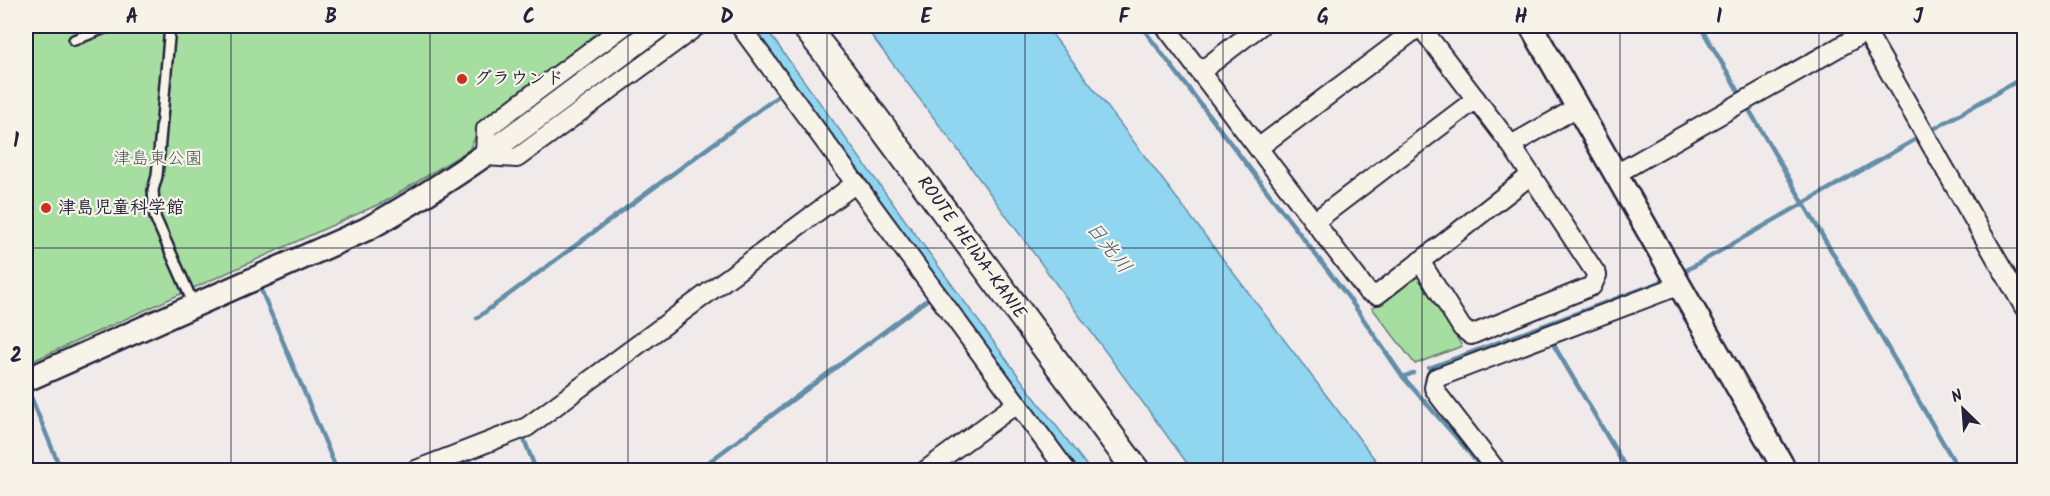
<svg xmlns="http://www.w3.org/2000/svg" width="2050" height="496" font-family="Kalam,'Klee One',sans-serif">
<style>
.green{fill:#a6dda1;stroke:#64806e;stroke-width:1.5}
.water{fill:#90d6f1;stroke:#648ea8;stroke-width:1.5}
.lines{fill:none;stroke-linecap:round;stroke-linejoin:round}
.stream{stroke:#648ea8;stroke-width:4.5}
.service-casing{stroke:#22223b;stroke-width:14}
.minor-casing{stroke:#22223b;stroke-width:22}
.tertiary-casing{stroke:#22223b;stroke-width:27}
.secondary-casing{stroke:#22223b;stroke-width:30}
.service{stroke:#f7f3e8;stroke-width:9}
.minor{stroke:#f7f3e8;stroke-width:18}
.tertiary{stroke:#f7f3e8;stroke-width:22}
.secondary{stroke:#f7f3e8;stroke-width:26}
.grid{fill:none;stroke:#22223b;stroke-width:1.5;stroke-opacity:0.55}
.poi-dot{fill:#c8321e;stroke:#f7f3e8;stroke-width:2}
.labels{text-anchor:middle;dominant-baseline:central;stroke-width:4.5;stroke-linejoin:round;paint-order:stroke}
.poi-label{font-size:18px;font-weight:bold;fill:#22223b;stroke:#f7f3e8;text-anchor:start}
.park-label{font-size:18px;fill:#4a5a5a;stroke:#f7f3e8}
.street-label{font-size:18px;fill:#22223b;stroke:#f7f3e8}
.water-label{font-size:20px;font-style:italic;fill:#435872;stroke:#f7f3e8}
.neatline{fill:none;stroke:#22223b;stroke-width:2}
.grid-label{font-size:20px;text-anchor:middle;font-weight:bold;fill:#22223b}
</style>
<rect width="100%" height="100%" fill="#f1eaeb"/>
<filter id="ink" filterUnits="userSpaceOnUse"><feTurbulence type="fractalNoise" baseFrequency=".0167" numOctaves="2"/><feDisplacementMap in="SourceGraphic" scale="12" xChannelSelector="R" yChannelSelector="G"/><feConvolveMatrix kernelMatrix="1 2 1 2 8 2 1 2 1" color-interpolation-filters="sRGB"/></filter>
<g filter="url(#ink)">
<g class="green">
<path d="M 26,26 L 614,26 L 482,123 L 469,150 L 386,201 L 26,364 Z"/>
<path d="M 1412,276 L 1420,276 L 1462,346 L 1415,364 L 1372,308 Z"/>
</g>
<g class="water">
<path d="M 748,26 L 764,26 L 1025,385 L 1090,470 L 1073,470 Z"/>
<path d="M 864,26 L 1046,26 L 1383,470 L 1192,470 L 956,147 Z"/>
</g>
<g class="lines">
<g class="stream">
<path d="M 1141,26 L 1351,301 L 1403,377 L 1463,445 L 1483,470"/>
<path d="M 1700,26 L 1739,92"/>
<path d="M 1748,108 L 1959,470"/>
<path d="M 1932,130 L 2024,77"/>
<path d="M 1685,271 L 1918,138"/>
<path d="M 262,292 L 337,470"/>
<path d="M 477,318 L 781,94"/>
<path d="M 1552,342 L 1627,470"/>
<path d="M 1429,368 L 1663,281"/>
<path d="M 1403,377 L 1413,373"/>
<path d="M 31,397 L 61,470"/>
<path d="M 521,435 L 522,434 L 536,470"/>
<path d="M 698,470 L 928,299"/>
</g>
<g class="service-casing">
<g id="service">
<path d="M 170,26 L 157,176 L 153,190 L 155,217 L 194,305"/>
<path d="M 74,40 L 110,26"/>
</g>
</g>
<g class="minor-casing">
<g id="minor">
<path d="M 624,26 L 486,129 L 485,156 L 517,158 L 697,26"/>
<path d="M 740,26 L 1066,470"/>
<path d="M 1165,26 L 1367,291 L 1377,295 L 1531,175"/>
<path d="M 1863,26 L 2024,307"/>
<path d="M 1200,72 L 1260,26"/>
<path d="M 1511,145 L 1578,107"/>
<path d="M 1258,148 L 1420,26 L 1511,145 L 1597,275 L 1592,286 L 1471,335 L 1462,328 L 1420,261"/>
<path d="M 1616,174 L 1876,26"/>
<path d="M 1314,222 L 1476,99"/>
<path d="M 416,470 L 527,427 L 856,183"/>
<path d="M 926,470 L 1016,404"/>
<path d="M 1496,470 L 1439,396 L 1434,388 L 1436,378 L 1680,285"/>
</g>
</g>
<g class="tertiary-casing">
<g id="tertiary">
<path d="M 1531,26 L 1785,470"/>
<path d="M 26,380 L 367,229 C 472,171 565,96 660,26"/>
</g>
</g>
<g class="secondary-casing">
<path id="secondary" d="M 805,26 L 839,69 L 1136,470"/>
</g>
<use href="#service" class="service"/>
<use href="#minor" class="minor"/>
<use href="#tertiary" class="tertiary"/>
<use href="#secondary" class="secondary"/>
</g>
</g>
<path class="grid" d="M 231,26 L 231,470M 430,26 L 430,470M 628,26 L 628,470M 827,26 L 827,470M 1025,26 L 1025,470M 1223,26 L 1223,470M 1422,26 L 1422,470M 1620,26 L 1620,470M 1819,26 L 1819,470M 26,248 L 2024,248"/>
<g class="poi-dot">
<circle cx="462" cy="79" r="6"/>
<circle cx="46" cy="208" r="6"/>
</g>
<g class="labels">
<g class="poi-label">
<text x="474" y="79">グラウンド</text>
<text x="58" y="208">津島児童科学館</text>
</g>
<g class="park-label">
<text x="158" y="159">津島東公園</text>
</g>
<g class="street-label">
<text transform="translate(971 248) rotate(54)">ROUTE HEIWA-KANIE</text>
</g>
<g class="water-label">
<text transform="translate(1108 248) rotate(52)">日光川</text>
</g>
</g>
<rect width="2050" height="496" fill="none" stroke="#f7f3e8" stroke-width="66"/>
<g transform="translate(1963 409) rotate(335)" stroke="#f7f3e8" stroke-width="4.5" paint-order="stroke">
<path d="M0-4.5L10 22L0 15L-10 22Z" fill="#22223b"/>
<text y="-9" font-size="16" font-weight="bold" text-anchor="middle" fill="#22223b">N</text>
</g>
<rect x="33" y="33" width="1984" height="430" class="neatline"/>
<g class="grid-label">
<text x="132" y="23">A</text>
<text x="331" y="23">B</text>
<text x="529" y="23">C</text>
<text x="727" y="23">D</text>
<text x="926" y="23">E</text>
<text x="1124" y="23">F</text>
<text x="1323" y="23">G</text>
<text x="1521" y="23">H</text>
<text x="1719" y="23">I</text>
<text x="1918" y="23">J</text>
<text x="16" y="147">1</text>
<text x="16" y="362">2</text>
</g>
</svg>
